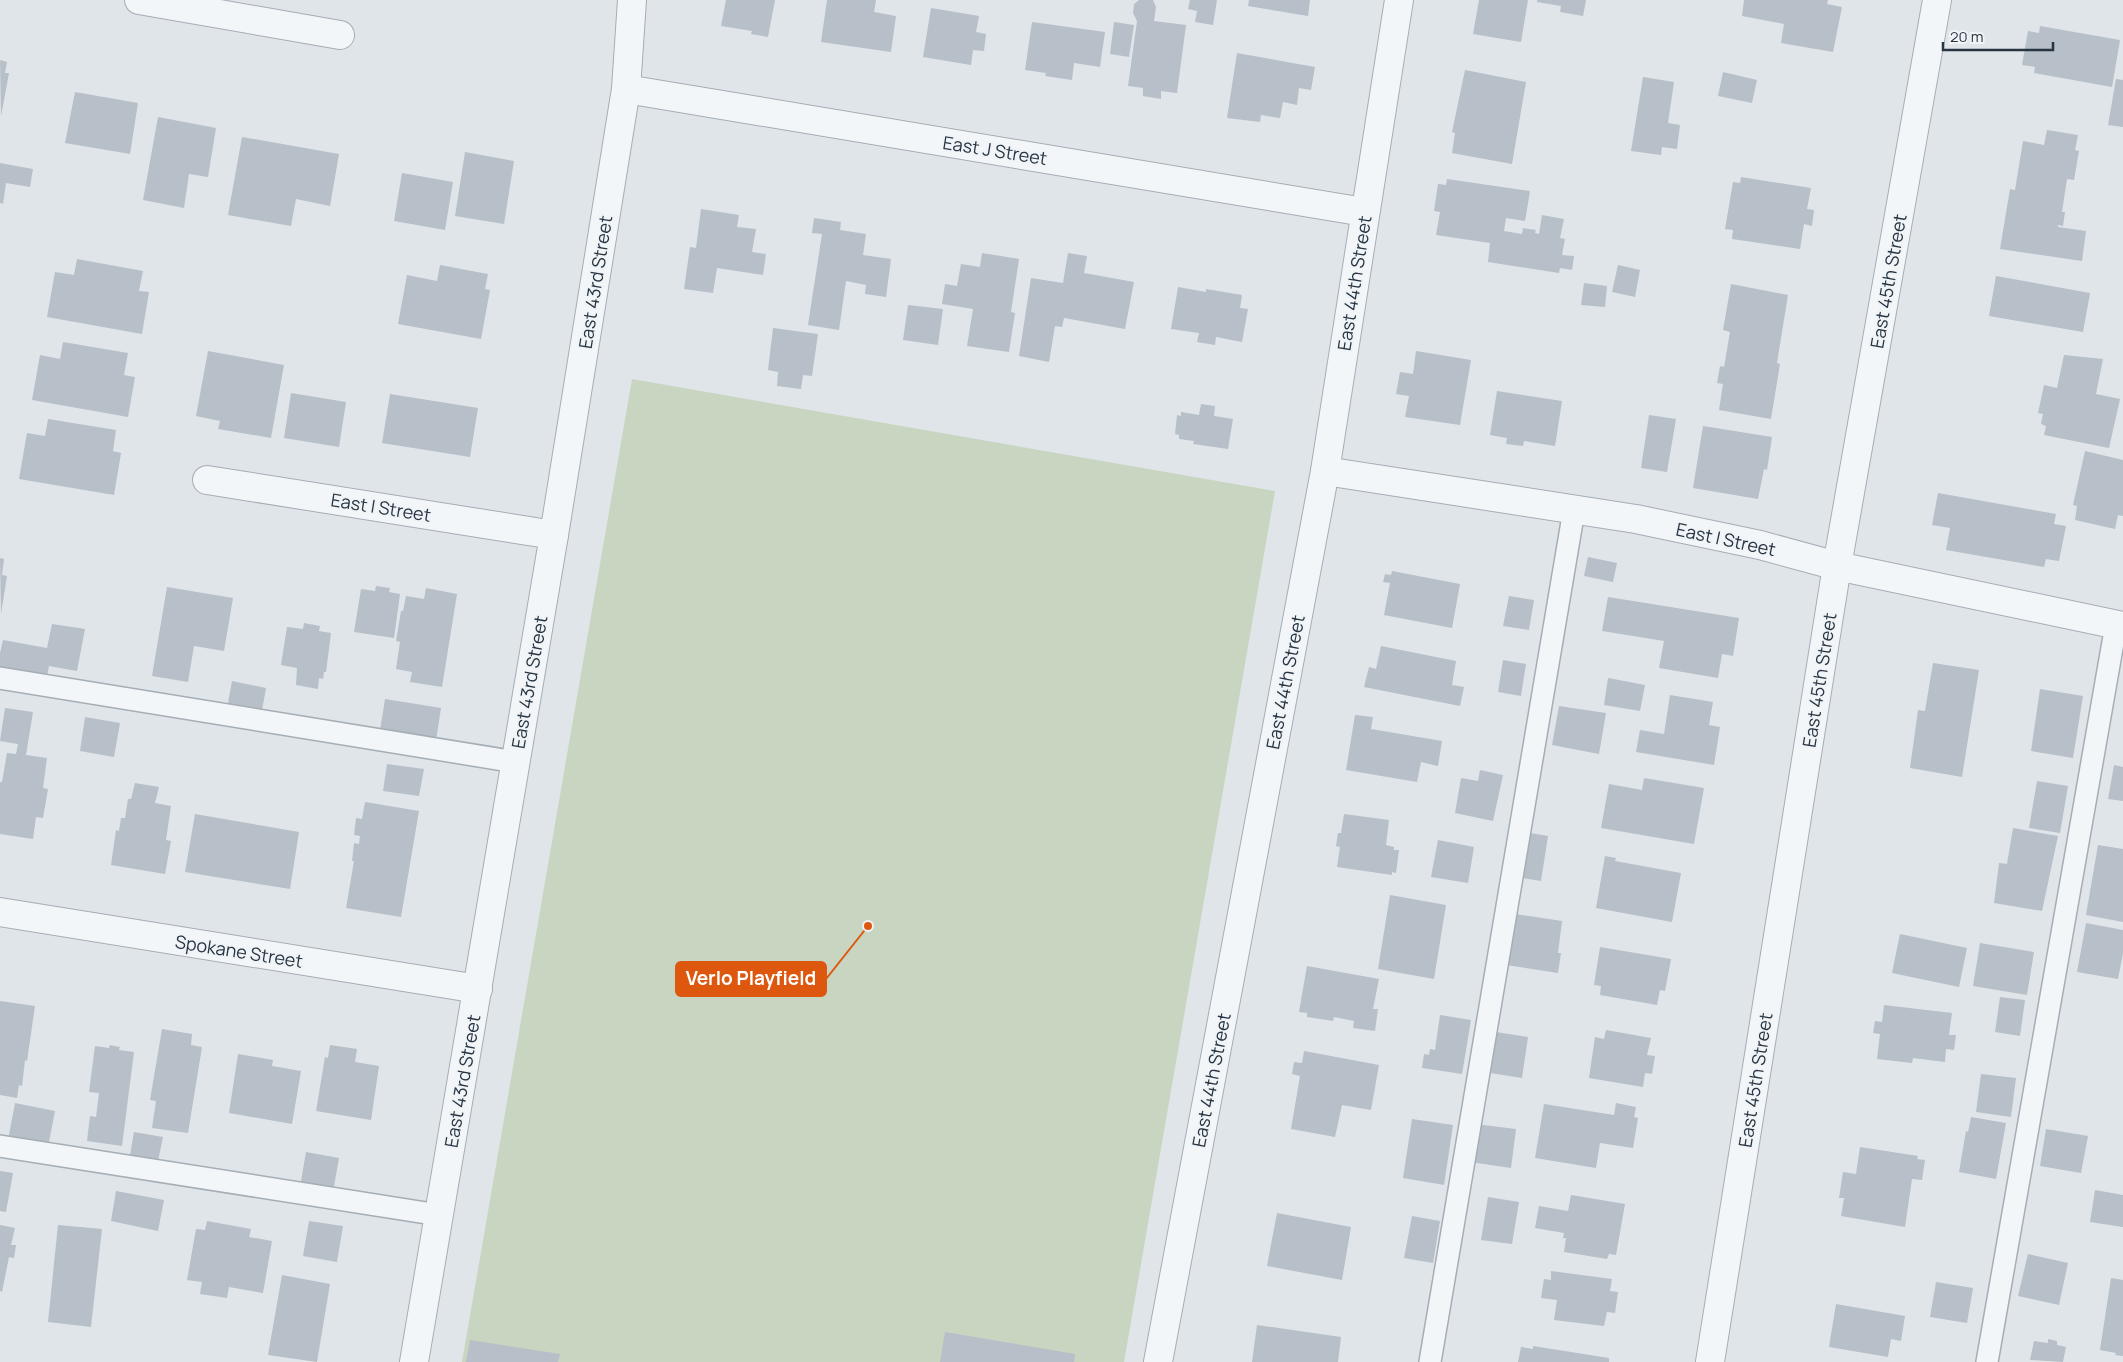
<svg xmlns="http://www.w3.org/2000/svg" width="2123" height="1362" font-family="Manrope,sans-serif">
<style>
.green{fill:#c8d5c0}
.building{fill:#b7bfc8}
.lines{fill:none;stroke-linecap:round;stroke-linejoin:round}
.service-casing{stroke:#a5adb5;stroke-width:24}
.minor-casing{stroke:#a5adb5;stroke-width:30}
.service{stroke:#f3f6f8;stroke-width:21}
.minor{stroke:#f3f6f8;stroke-width:28}
.labels{text-anchor:middle;dominant-baseline:central;stroke-width:4;stroke-linejoin:round;paint-order:stroke}
.street-label{font-size:18px;fill:#273543;stroke:#f0f4f7}
.leader{fill:none;stroke:#de570f;stroke-width:2}
.callout-dot{fill:#de570f;stroke:#f0f4f7;stroke-width:2}
.callout{fill:#de570f;stroke:#de570f;stroke-width:2}
.callout-label{font-size:19px;text-anchor:middle;font-weight:bold;fill:#fff}
</style>
<rect width="100%" height="100%" fill="#e0e5ea"/>
<path class="green" d="M 632,379 L 1275,491 L 1124,1362 L 462,1362 Z"/>
<g class="building">
<path d="M 726,0 L 775,0 L 768,37 L 751,34 L 752,31 L 721,26 Z"/>
<path d="M 827,0 L 876,0 L 874,12 L 896,16 L 891,52 L 821,42 Z"/>
<path d="M 1139,0 L 1153,0 L 1156,7 L 1154,21 L 1186,25 L 1177,93 L 1161,91 L 1161,99 L 1143,96 L 1143,88 L 1128,86 L 1137,21 L 1133,13 L 1134,4 Z"/>
<path d="M 1190,0 L 1217,0 L 1213,25 L 1195,22 L 1197,11 L 1188,9 Z"/>
<path d="M 1249,0 L 1310,0 L 1308,16 L 1248,6 Z"/>
<path d="M 1479,0 L 1528,0 L 1521,42 L 1473,34 Z"/>
<path d="M 1537,0 L 1586,0 L 1583,16 L 1560,12 L 1561,6 L 1537,2 Z"/>
<path d="M 1744,0 L 1828,0 L 1827,4 L 1842,7 L 1833,52 L 1781,43 L 1784,24 L 1742,16 Z"/>
<path d="M 931,8 L 979,16 L 976,32 L 986,34 L 984,51 L 973,50 L 971,65 L 923,57 Z"/>
<path d="M 1032,22 L 1105,32 L 1100,67 L 1074,63 L 1072,80 L 1045,76 L 1046,73 L 1025,70 Z"/>
<path d="M 1114,22 L 1134,25 L 1129,57 L 1110,54 Z"/>
<path d="M 2040,26 L 2120,40 L 2112,87 L 2034,73 L 2035,67 L 2022,65 L 2028,31 L 2039,33 Z"/>
<path d="M 1237,53 L 1315,67 L 1311,90 L 1299,88 L 1297,105 L 1283,102 L 1280,118 L 1261,115 L 1260,122 L 1227,118 Z"/>
<path d="M 0,60 L 7,62 L 5,73 L 9,73 L 1,116 Z"/>
<path d="M 1465,70 L 1526,82 L 1512,164 L 1452,153 L 1455,133 L 1452,132 Z"/>
<path d="M 1723,72 L 1757,80 L 1752,103 L 1718,96 Z"/>
<path d="M 1643,77 L 1674,82 L 1668,123 L 1680,125 L 1677,149 L 1662,147 L 1661,155 L 1631,151 Z"/>
<path d="M 2116,79 L 2123,80 L 2123,127 L 2108,125 Z"/>
<path d="M 75,92 L 138,103 L 130,154 L 65,143 Z"/>
<path d="M 158,117 L 216,128 L 208,177 L 189,174 L 184,208 L 143,200 Z"/>
<path d="M 2047,130 L 2078,135 L 2075,150 L 2079,151 L 2074,180 L 2067,179 L 2062,212 L 2065,212 L 2063,226 L 2058,225 L 2058,227 L 2086,231 L 2082,261 L 2000,249 L 2010,189 L 2015,190 L 2023,141 L 2044,145 Z"/>
<path d="M 242,137 L 339,154 L 330,206 L 296,199 L 291,226 L 228,215 Z"/>
<path d="M 465,152 L 514,161 L 504,224 L 455,216 Z"/>
<path d="M 0,163 L 33,169 L 30,187 L 6,183 L 3,204 L 0,203 Z"/>
<path d="M 402,173 L 453,182 L 445,230 L 394,221 Z"/>
<path d="M 1741,177 L 1811,188 L 1807,209 L 1814,210 L 1812,226 L 1804,224 L 1800,249 L 1732,239 L 1733,230 L 1725,229 L 1733,182 L 1740,183 Z"/>
<path d="M 1447,179 L 1530,191 L 1525,221 L 1506,218 L 1504,231 L 1522,234 L 1523,228 L 1536,230 L 1535,233 L 1539,234 L 1542,215 L 1564,219 L 1560,238 L 1565,239 L 1562,255 L 1574,256 L 1572,270 L 1560,268 L 1559,273 L 1488,262 L 1490,243 L 1436,235 L 1440,212 L 1434,211 L 1438,184 L 1446,185 Z"/>
<path d="M 701,209 L 739,215 L 737,227 L 756,229 L 752,252 L 766,254 L 763,275 L 717,268 L 713,293 L 684,289 L 690,247 L 696,248 Z"/>
<path d="M 814,218 L 841,222 L 840,230 L 866,234 L 863,255 L 891,259 L 886,297 L 865,294 L 866,285 L 846,281 L 839,330 L 808,325 L 822,234 L 812,233 Z"/>
<path d="M 982,253 L 1019,259 L 1011,312 L 1015,313 L 1009,352 L 967,346 L 973,309 L 942,304 L 945,284 L 957,286 L 961,264 L 980,267 Z"/>
<path d="M 1068,253 L 1087,256 L 1084,273 L 1134,282 L 1125,329 L 1064,318 L 1062,327 L 1055,326 L 1049,362 L 1019,356 L 1031,278 L 1063,283 Z"/>
<path d="M 77,259 L 143,271 L 139,291 L 149,292 L 142,334 L 47,317 L 55,272 L 74,275 Z"/>
<path d="M 440,265 L 488,274 L 485,289 L 490,290 L 481,339 L 398,324 L 407,275 L 437,281 Z"/>
<path d="M 1618,265 L 1640,270 L 1635,297 L 1612,292 Z"/>
<path d="M 1996,276 L 2090,293 L 2083,332 L 1989,316 Z"/>
<path d="M 1584,283 L 1607,286 L 1605,307 L 1581,305 Z"/>
<path d="M 1731,284 L 1788,295 L 1777,363 L 1780,364 L 1771,419 L 1719,410 L 1723,384 L 1717,383 L 1720,366 L 1724,367 L 1730,332 L 1723,330 Z"/>
<path d="M 1178,287 L 1206,292 L 1206,289 L 1242,295 L 1240,308 L 1248,309 L 1242,342 L 1216,337 L 1215,345 L 1197,342 L 1199,333 L 1171,329 Z"/>
<path d="M 908,305 L 943,309 L 938,345 L 903,340 Z"/>
<path d="M 773,328 L 818,334 L 812,376 L 803,375 L 801,389 L 777,386 L 778,372 L 768,370 Z"/>
<path d="M 63,342 L 128,353 L 124,375 L 135,377 L 128,417 L 32,400 L 40,355 L 60,359 Z"/>
<path d="M 208,351 L 284,365 L 271,438 L 218,429 L 220,421 L 196,416 Z"/>
<path d="M 1416,351 L 1471,360 L 1460,425 L 1405,417 L 1409,396 L 1396,394 L 1400,372 L 1413,374 Z"/>
<path d="M 2064,355 L 2103,359 L 2096,394 L 2120,399 L 2109,448 L 2044,435 L 2046,426 L 2041,424 L 2043,414 L 2038,413 L 2044,385 L 2057,388 Z"/>
<path d="M 1497,391 L 1562,401 L 1555,446 L 1524,441 L 1523,446 L 1506,444 L 1507,438 L 1490,435 Z"/>
<path d="M 291,393 L 346,402 L 339,447 L 284,438 Z"/>
<path d="M 390,394 L 478,408 L 470,457 L 382,443 Z"/>
<path d="M 1201,404 L 1215,406 L 1214,416 L 1233,419 L 1228,449 L 1193,444 L 1194,441 L 1179,439 L 1179,435 L 1175,434 L 1177,415 L 1181,416 L 1181,412 L 1199,415 Z"/>
<path d="M 1649,415 L 1676,419 L 1667,472 L 1641,468 Z"/>
<path d="M 48,419 L 116,430 L 113,451 L 121,453 L 114,495 L 19,479 L 27,433 L 45,436 Z"/>
<path d="M 1703,426 L 1772,437 L 1767,470 L 1764,469 L 1758,499 L 1693,488 Z"/>
<path d="M 2085,451 L 2123,460 L 2123,516 L 2118,515 L 2115,529 L 2075,520 L 2077,506 L 2073,505 Z"/>
<path d="M 1938,493 L 2056,514 L 2054,524 L 2066,526 L 2059,561 L 2046,559 L 2044,567 L 1946,550 L 1950,528 L 1932,525 Z"/>
<path d="M 1588,557 L 1617,563 L 1613,582 L 1584,576 Z"/>
<path d="M 0,558 L 4,559 L 2,575 L 7,576 L 1,614 Z"/>
<path d="M 1392,571 L 1460,584 L 1452,628 L 1384,615 L 1390,583 L 1383,582 L 1385,574 L 1391,575 Z"/>
<path d="M 376,586 L 390,588 L 389,592 L 400,594 L 394,638 L 354,632 L 361,589 L 375,591 Z"/>
<path d="M 167,587 L 233,598 L 224,651 L 194,646 L 188,682 L 152,676 Z"/>
<path d="M 426,588 L 457,594 L 442,687 L 410,682 L 412,672 L 396,669 L 400,642 L 396,641 L 401,611 L 403,611 L 406,596 L 424,599 Z"/>
<path d="M 1509,596 L 1534,600 L 1529,630 L 1503,626 Z"/>
<path d="M 1608,597 L 1739,618 L 1733,656 L 1722,654 L 1718,678 L 1659,668 L 1664,641 L 1602,631 Z"/>
<path d="M 304,623 L 320,626 L 319,631 L 331,633 L 326,672 L 324,672 L 323,679 L 319,678 L 318,689 L 296,685 L 297,668 L 281,665 L 287,627 L 303,629 Z"/>
<path d="M 52,624 L 85,629 L 77,671 L 49,666 L 46,682 L 0,674 L 0,653 L 3,640 L 47,648 Z"/>
<path d="M 1381,646 L 1456,661 L 1452,685 L 1464,687 L 1460,706 L 1364,687 L 1369,667 L 1376,669 Z"/>
<path d="M 1503,660 L 1526,664 L 1521,696 L 1498,692 Z"/>
<path d="M 1933,663 L 1979,670 L 1962,777 L 1910,768 L 1918,710 L 1925,711 Z"/>
<path d="M 1608,678 L 1645,685 L 1640,711 L 1604,705 Z"/>
<path d="M 232,681 L 266,688 L 261,716 L 227,709 Z"/>
<path d="M 2040,689 L 2083,696 L 2073,758 L 2031,751 Z"/>
<path d="M 1670,695 L 1713,702 L 1709,725 L 1720,727 L 1714,765 L 1636,752 L 1640,730 L 1664,734 Z"/>
<path d="M 385,699 L 441,708 L 435,747 L 379,737 Z"/>
<path d="M 1559,706 L 1606,713 L 1599,754 L 1552,745 Z"/>
<path d="M 5,708 L 33,712 L 26,755 L 47,758 L 43,788 L 48,789 L 43,818 L 36,817 L 33,839 L 0,834 L 0,782 L 2,782 L 7,753 L 16,754 L 18,744 L 0,741 Z"/>
<path d="M 1355,715 L 1373,717 L 1371,729 L 1442,741 L 1438,766 L 1421,762 L 1417,782 L 1346,770 Z"/>
<path d="M 85,717 L 120,723 L 114,757 L 80,751 Z"/>
<path d="M 387,764 L 424,769 L 419,796 L 383,791 Z"/>
<path d="M 2114,765 L 2123,767 L 2123,801 L 2108,799 Z"/>
<path d="M 1480,770 L 1503,775 L 1493,821 L 1455,813 L 1461,778 L 1478,781 Z"/>
<path d="M 1644,778 L 1704,788 L 1694,844 L 1601,828 L 1609,784 L 1642,790 Z"/>
<path d="M 2037,781 L 2068,786 L 2060,833 L 2029,828 Z"/>
<path d="M 135,783 L 159,787 L 155,803 L 171,806 L 166,840 L 171,841 L 165,874 L 111,865 L 116,830 L 119,831 L 121,818 L 125,818 L 128,799 L 131,799 Z"/>
<path d="M 365,802 L 419,811 L 401,917 L 346,908 L 354,861 L 352,861 L 354,843 L 359,844 L 360,836 L 354,835 L 356,818 L 362,819 Z"/>
<path d="M 195,814 L 299,832 L 290,889 L 185,872 Z"/>
<path d="M 1344,814 L 1389,820 L 1386,845 L 1394,847 L 1394,850 L 1399,850 L 1396,873 L 1392,872 L 1392,875 L 1337,867 L 1340,847 L 1336,846 L 1338,833 L 1341,833 Z"/>
<path d="M 2013,828 L 2058,836 L 2042,911 L 1994,903 L 1999,863 L 2007,864 Z"/>
<path d="M 1524,832 L 1548,836 L 1541,881 L 1517,877 Z"/>
<path d="M 1438,840 L 1474,847 L 1468,883 L 1431,877 Z"/>
<path d="M 2098,845 L 2123,849 L 2123,922 L 2086,915 Z"/>
<path d="M 1605,856 L 1616,858 L 1615,861 L 1681,873 L 1672,922 L 1596,908 Z"/>
<path d="M 1390,895 L 1446,905 L 1434,979 L 1378,969 Z"/>
<path d="M 1508,913 L 1562,921 L 1558,953 L 1561,953 L 1558,973 L 1500,964 Z"/>
<path d="M 2086,923 L 2123,930 L 2123,953 L 2118,979 L 2077,972 Z"/>
<path d="M 1900,934 L 1967,948 L 1959,987 L 1892,973 Z"/>
<path d="M 1980,943 L 2034,952 L 2027,995 L 1973,986 Z"/>
<path d="M 1600,947 L 1671,959 L 1665,991 L 1660,990 L 1657,1005 L 1600,995 L 1601,986 L 1594,985 Z"/>
<path d="M 1307,966 L 1379,979 L 1373,1009 L 1378,1009 L 1375,1031 L 1353,1028 L 1354,1021 L 1334,1017 L 1333,1021 L 1307,1017 L 1307,1013 L 1299,1012 Z"/>
<path d="M 2000,997 L 2025,1000 L 2020,1036 L 1995,1032 Z"/>
<path d="M 0,1001 L 35,1006 L 27,1061 L 25,1060 L 22,1086 L 19,1085 L 17,1098 L 0,1095 Z"/>
<path d="M 1884,1005 L 1952,1013 L 1949,1035 L 1956,1035 L 1954,1050 L 1946,1049 L 1945,1062 L 1913,1058 L 1912,1063 L 1877,1059 L 1880,1034 L 1873,1033 L 1875,1021 L 1882,1022 Z"/>
<path d="M 1440,1015 L 1471,1020 L 1462,1074 L 1422,1068 L 1424,1054 L 1429,1055 L 1430,1049 L 1435,1050 Z"/>
<path d="M 162,1029 L 192,1034 L 191,1045 L 202,1047 L 188,1133 L 152,1128 L 156,1101 L 150,1100 Z"/>
<path d="M 1606,1030 L 1651,1038 L 1647,1055 L 1655,1056 L 1652,1074 L 1645,1073 L 1643,1087 L 1589,1078 L 1595,1037 L 1604,1039 Z"/>
<path d="M 1490,1031 L 1528,1037 L 1522,1078 L 1484,1072 Z"/>
<path d="M 110,1045 L 120,1047 L 119,1050 L 134,1052 L 122,1146 L 87,1141 L 90,1116 L 96,1117 L 99,1093 L 89,1092 L 95,1046 L 109,1048 Z"/>
<path d="M 330,1045 L 357,1049 L 355,1062 L 379,1066 L 371,1120 L 316,1111 L 325,1057 L 328,1058 Z"/>
<path d="M 1304,1051 L 1379,1065 L 1371,1110 L 1342,1105 L 1335,1137 L 1291,1129 L 1300,1076 L 1292,1074 L 1294,1062 L 1302,1063 Z"/>
<path d="M 238,1054 L 273,1060 L 272,1066 L 301,1071 L 292,1124 L 229,1113 Z"/>
<path d="M 1981,1074 L 2016,1078 L 2011,1117 L 1976,1112 Z"/>
<path d="M 15,1103 L 55,1111 L 48,1147 L 8,1140 Z"/>
<path d="M 1616,1103 L 1636,1107 L 1634,1117 L 1638,1118 L 1633,1148 L 1600,1143 L 1596,1168 L 1535,1158 L 1544,1104 L 1614,1115 Z"/>
<path d="M 1971,1117 L 2006,1123 L 1996,1179 L 1959,1172 L 1966,1131 L 1968,1132 Z"/>
<path d="M 1412,1119 L 1453,1125 L 1444,1185 L 1403,1178 Z"/>
<path d="M 1475,1124 L 1516,1129 L 1511,1168 L 1470,1162 Z"/>
<path d="M 2046,1129 L 2088,1136 L 2081,1173 L 2040,1166 Z"/>
<path d="M 134,1132 L 163,1137 L 157,1166 L 129,1161 Z"/>
<path d="M 1860,1147 L 1918,1156 L 1917,1159 L 1925,1160 L 1922,1180 L 1912,1179 L 1905,1227 L 1841,1216 L 1844,1198 L 1839,1198 L 1843,1172 L 1856,1174 Z"/>
<path d="M 306,1152 L 339,1158 L 333,1192 L 300,1187 Z"/>
<path d="M 0,1171 L 13,1173 L 6,1212 L 0,1211 Z"/>
<path d="M 2095,1190 L 2123,1195 L 2123,1227 L 2090,1222 Z"/>
<path d="M 116,1191 L 164,1200 L 158,1231 L 111,1221 Z"/>
<path d="M 1571,1195 L 1625,1204 L 1616,1255 L 1609,1254 L 1607,1259 L 1564,1252 L 1566,1238 L 1563,1238 L 1564,1233 L 1535,1228 L 1539,1206 L 1568,1211 Z"/>
<path d="M 1488,1197 L 1519,1202 L 1512,1244 L 1481,1240 Z"/>
<path d="M 1277,1213 L 1351,1227 L 1342,1280 L 1267,1266 Z"/>
<path d="M 1412,1216 L 1440,1221 L 1433,1263 L 1404,1258 Z"/>
<path d="M 207,1221 L 251,1229 L 249,1237 L 272,1241 L 263,1293 L 229,1287 L 227,1298 L 200,1294 L 202,1282 L 187,1280 L 196,1229 L 205,1230 Z"/>
<path d="M 309,1221 L 343,1226 L 337,1262 L 303,1256 Z"/>
<path d="M 0,1225 L 15,1228 L 11,1245 L 16,1245 L 14,1258 L 9,1257 L 2,1292 L 0,1291 Z"/>
<path d="M 58,1225 L 102,1229 L 91,1327 L 48,1322 Z"/>
<path d="M 2028,1254 L 2068,1263 L 2059,1305 L 2018,1296 Z"/>
<path d="M 1551,1271 L 1612,1279 L 1610,1291 L 1618,1292 L 1615,1313 L 1607,1312 L 1604,1326 L 1554,1320 L 1557,1300 L 1541,1298 L 1544,1279 L 1551,1280 Z"/>
<path d="M 282,1275 L 330,1284 L 317,1362 L 268,1355 Z"/>
<path d="M 2111,1278 L 2123,1280 L 2123,1356 L 2115,1355 L 2116,1353 L 2100,1350 Z"/>
<path d="M 1936,1282 L 1973,1288 L 1967,1323 L 1930,1317 Z"/>
<path d="M 1836,1304 L 1905,1316 L 1901,1341 L 1891,1339 L 1888,1357 L 1829,1347 Z"/>
<path d="M 1257,1325 L 1341,1337 L 1338,1362 L 1252,1362 Z"/>
<path d="M 945,1332 L 1075,1354 L 1074,1362 L 940,1362 Z"/>
<path d="M 2048,1339 L 2057,1341 L 2057,1345 L 2066,1347 L 2063,1362 L 2030,1360 L 2034,1341 L 2048,1343 Z"/>
<path d="M 470,1340 L 560,1354 L 558,1362 L 466,1362 Z"/>
<path d="M 1533,1346 L 1609,1358 L 1609,1362 L 1518,1362 L 1521,1347 L 1533,1349 Z"/>
</g>
<g class="lines">
<g class="service-casing">
<g id="service">
<path d="M 0,678 L 516,762"/>
<path d="M 0,1146 L 439,1215"/>
<path d="M 1430,1362 L 1574,510"/>
<path d="M 1987,1362 L 2116,625"/>
</g>
</g>
<g class="minor-casing">
<g id="minor">
<path d="M 139,0 L 340,35"/>
<path d="M 626,89 L 1364,212"/>
<path d="M 1325,471 L 1636,519 L 1760,545 L 1837,566 L 2123,626"/>
<path d="M 207,480 L 554,535"/>
<path d="M 0,912 L 478,989"/>
<path d="M 414,1362 L 554,535 L 626,89 L 632,0"/>
<path d="M 1158,1362 L 1325,471 L 1399,0"/>
<path d="M 1710,1362 L 1837,566 L 1937,0"/>
</g>
</g>
<use href="#service" class="service"/>
<use href="#minor" class="minor"/>
</g>
<g class="labels">
<g class="street-label">
<text transform="translate(995 150) rotate(9)">East J Street</text>
<text transform="translate(1888 281) rotate(-80)">East 45th Street</text>
<text transform="translate(595 282) rotate(-81)">East 43rd Street</text>
<text transform="translate(1354 283) rotate(-81)">East 44th Street</text>
<text transform="translate(381 507) rotate(9)">East I Street</text>
<text transform="translate(1726 539) rotate(12)">East I Street</text>
<text transform="translate(1819 680) rotate(-81)">East 45th Street</text>
<text transform="translate(529 682) rotate(-80)">East 43rd Street</text>
<text transform="translate(1285 682) rotate(-79)">East 44th Street</text>
<text transform="translate(239 951) rotate(9)">Spokane Street</text>
<text transform="translate(1211 1080) rotate(-79)">East 44th Street</text>
<text transform="translate(1755 1080) rotate(-81)">East 45th Street</text>
<text transform="translate(462 1081) rotate(-80)">East 43rd Street</text>
</g>
</g>
<path class="leader" d="M868 926L826 979"/>
<circle class="callout-dot" cx="868" cy="926" r="5"/>
<rect class="callout" x="676" y="962" width="150" height="34" rx="5"/>
<g class="callout-label">
<text x="751" y="985">Verlo Playfield</text>
</g>
<path d="M1943 42v8h110v-8" fill="none" stroke="#273543" stroke-width="2.5"/>
<text x="1950" y="42" font-size="15" fill="#273543" stroke="#f0f4f7" stroke-width="4" paint-order="stroke">20 m</text>
</svg>
